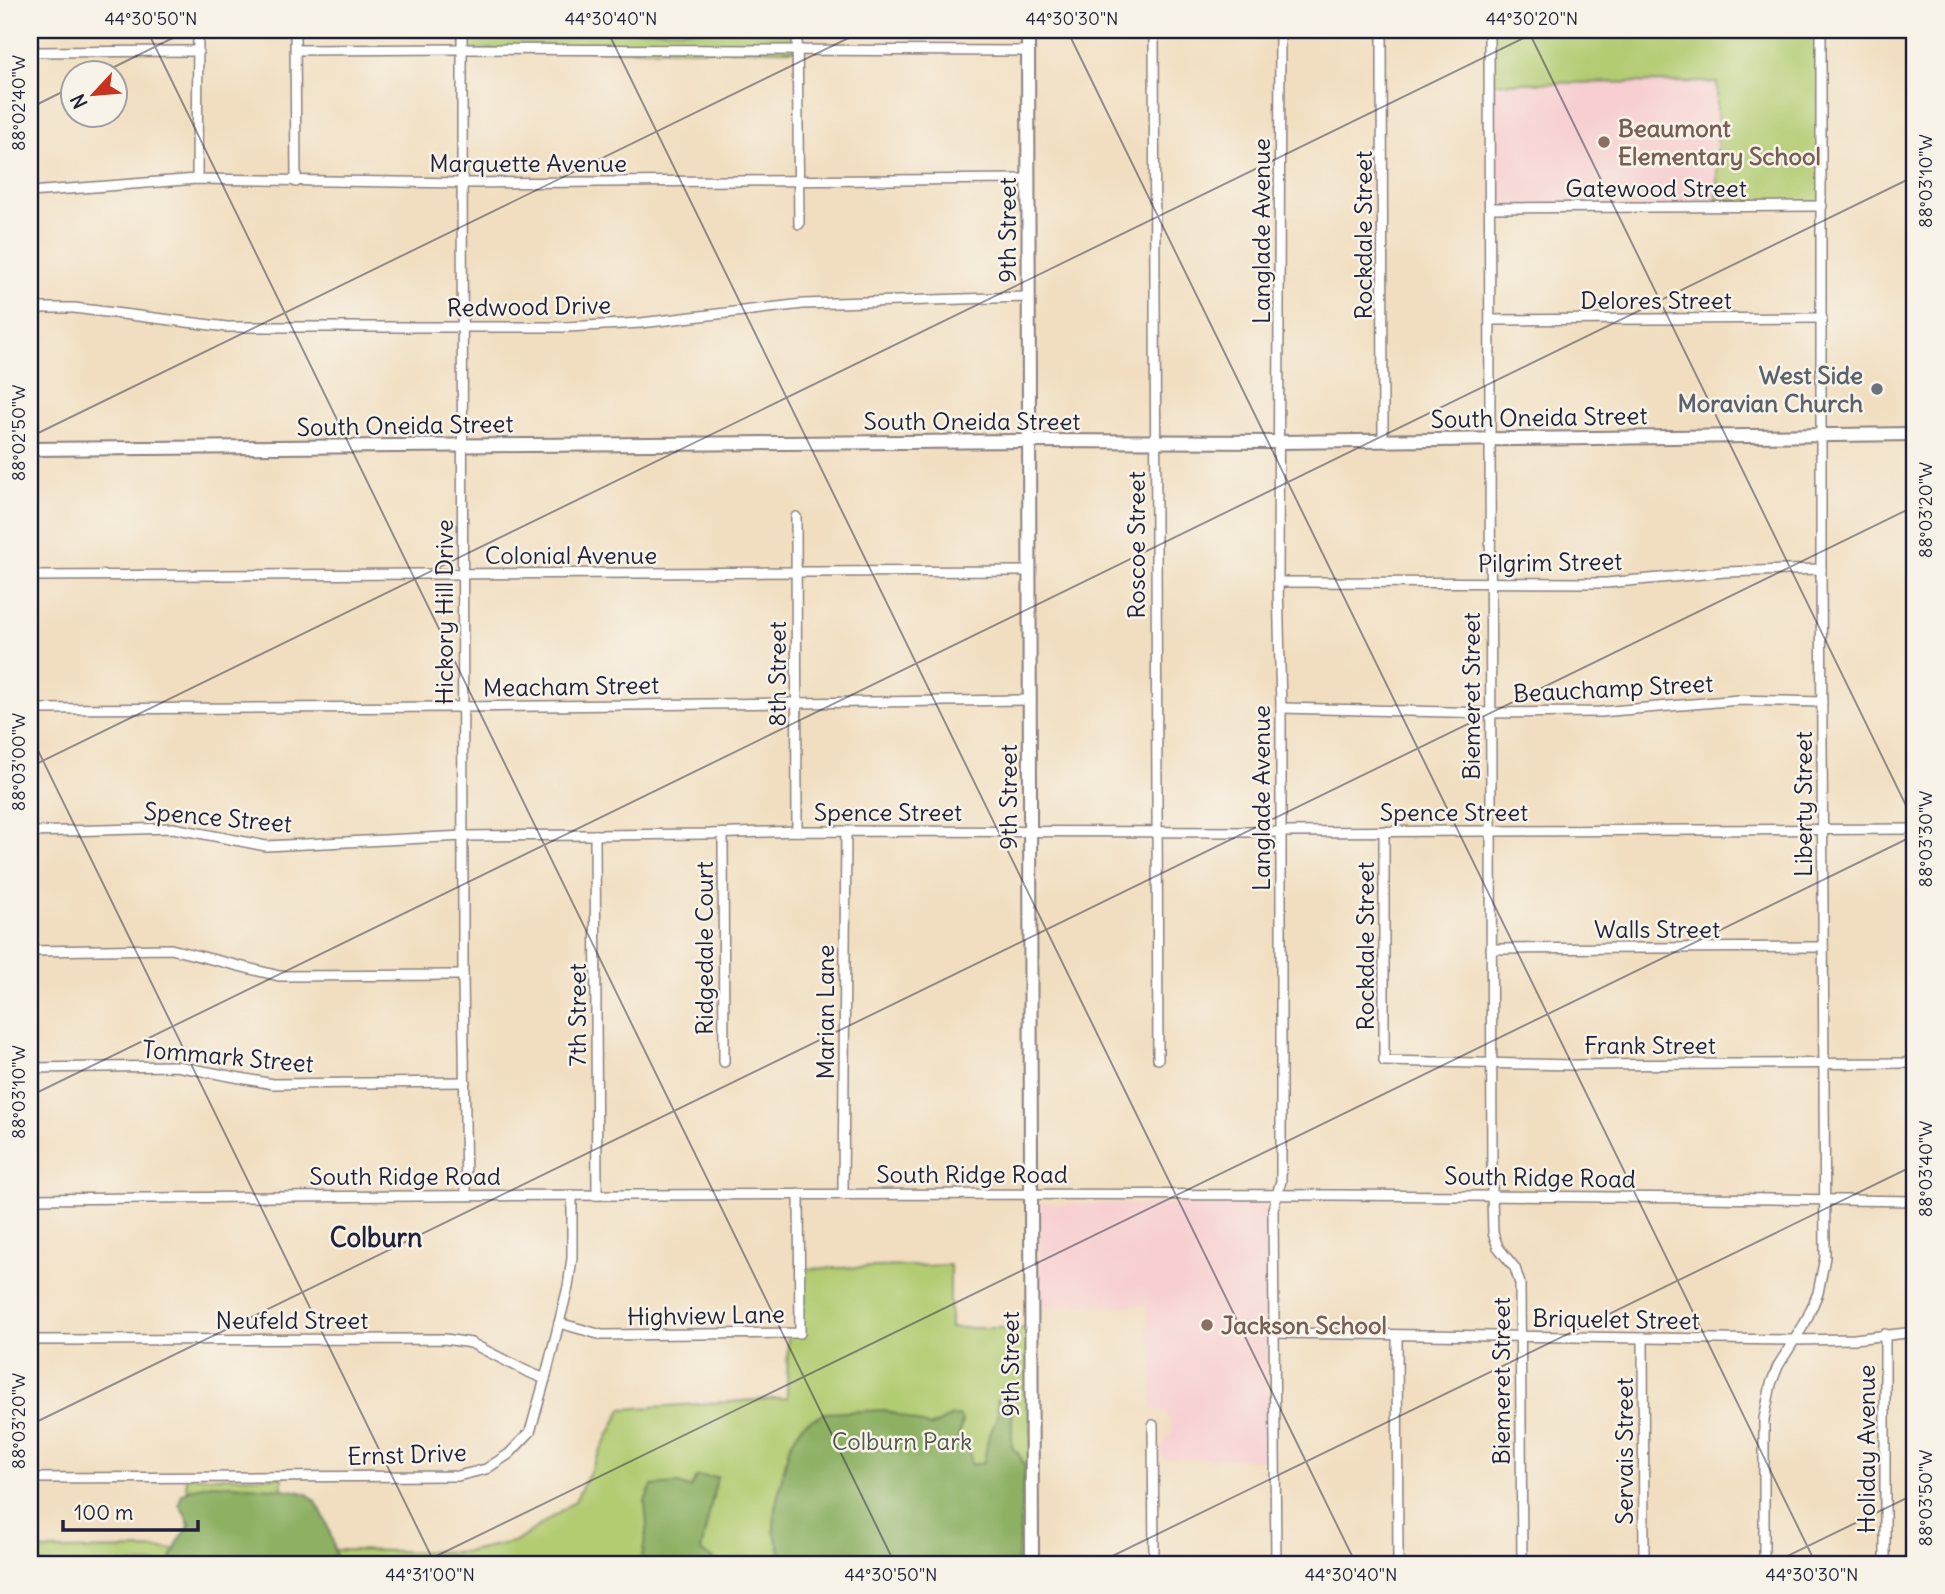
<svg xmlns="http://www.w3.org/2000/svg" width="1945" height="1594" font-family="Delius,sans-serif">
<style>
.built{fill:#f7cfd1}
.green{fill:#b2cc72;stroke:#6a7756;stroke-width:2}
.forest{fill:#8db064;stroke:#586950;stroke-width:2}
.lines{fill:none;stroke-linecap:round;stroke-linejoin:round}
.street-casing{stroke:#8a807e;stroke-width:12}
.secondary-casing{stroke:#8a807e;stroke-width:16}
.street{stroke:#fff;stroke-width:9}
.secondary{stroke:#fff;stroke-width:12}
.ticks{fill:none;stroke:#22223b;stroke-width:2;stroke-opacity:0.45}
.education-dot{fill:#8d6e63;stroke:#f7f3e8;stroke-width:2.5}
.worship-dot{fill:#6b7280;stroke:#f7f3e8;stroke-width:2.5}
.labels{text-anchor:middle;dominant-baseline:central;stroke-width:5;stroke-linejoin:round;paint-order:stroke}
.education-label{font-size:24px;font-weight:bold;fill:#785e54;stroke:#f7f3e8;text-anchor:start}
.street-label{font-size:24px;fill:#22223b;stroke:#f7f3e8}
.worship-label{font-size:24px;font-weight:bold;fill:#5b616d;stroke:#f7f3e8;text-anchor:end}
.park-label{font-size:24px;fill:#4d554c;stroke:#f7f3e8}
.neighbourhood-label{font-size:26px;font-weight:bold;fill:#22223b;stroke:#f7f3e8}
.neatline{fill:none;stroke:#22223b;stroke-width:2.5}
.ticks-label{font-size:18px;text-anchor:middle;fill:#22223b}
</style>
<rect width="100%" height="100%" fill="#f7f3e8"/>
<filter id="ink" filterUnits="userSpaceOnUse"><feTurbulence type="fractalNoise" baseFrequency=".0143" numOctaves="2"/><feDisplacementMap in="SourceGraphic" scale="14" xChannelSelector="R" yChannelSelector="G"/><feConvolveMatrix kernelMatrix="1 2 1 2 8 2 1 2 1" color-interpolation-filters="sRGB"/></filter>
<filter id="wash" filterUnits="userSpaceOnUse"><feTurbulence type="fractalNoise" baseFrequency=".00686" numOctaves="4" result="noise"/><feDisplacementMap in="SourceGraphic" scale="28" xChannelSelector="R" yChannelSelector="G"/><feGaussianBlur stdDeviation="1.57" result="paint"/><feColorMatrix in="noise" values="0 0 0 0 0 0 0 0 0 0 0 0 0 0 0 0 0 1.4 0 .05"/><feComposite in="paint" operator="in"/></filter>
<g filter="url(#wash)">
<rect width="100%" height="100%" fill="#f1dec0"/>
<g class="built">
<path d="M 1718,81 L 1717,207 L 1490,208 L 1490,83 Z"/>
<path d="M 1040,1204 L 1264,1204 L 1266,1207 L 1267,1459 L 1162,1459 L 1162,1447 L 1172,1431 L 1170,1421 L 1164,1412 L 1152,1408 L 1153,1343 L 1147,1343 L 1147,1305 L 1039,1306 Z"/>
</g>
<g class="green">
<path d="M 462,30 L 797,30 L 797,50 L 462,49 Z"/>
<path d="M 1489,30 L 1821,30 L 1822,206 L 1717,207 L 1717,82 L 1490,83 Z"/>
<path d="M 950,1265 L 950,1328 L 1031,1328 L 1032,1564 L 33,1564 L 33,1550 L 189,1549 L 186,1477 L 282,1477 L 281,1549 L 464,1552 L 517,1541 L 575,1501 L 622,1409 L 787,1398 L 788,1333 L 799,1333 L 800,1269 Z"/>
</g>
<g class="forest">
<path d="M 1012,1393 L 1012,1448 L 1018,1453 L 1025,1466 L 1018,1555 L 1016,1564 L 759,1564 L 781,1555 L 774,1530 L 775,1509 L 789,1447 L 803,1424 L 825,1413 L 885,1410 L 930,1427 L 952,1416 L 960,1416 L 962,1421 L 958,1439 L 970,1450 L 971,1465 L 984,1462 L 988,1439 L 998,1415 L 997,1400 Z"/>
<path d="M 697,1477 L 717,1477 L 701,1551 L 720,1564 L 641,1564 L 647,1526 L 645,1501 L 652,1486 L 678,1484 L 690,1488 Z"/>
<path d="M 212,1484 C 232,1486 295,1486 310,1496 C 323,1506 333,1540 336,1556 L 319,1564 L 169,1564 L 178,1542 L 191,1524 L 179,1504 L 182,1494 L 193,1488 Z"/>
</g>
</g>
<g filter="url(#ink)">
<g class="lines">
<g class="street-casing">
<g id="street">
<path d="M 295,30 L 296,182"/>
<path d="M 462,30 L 463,975 L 466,1195"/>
<path d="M 797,30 L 799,224"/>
<path d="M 1154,30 L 1158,1059"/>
<path d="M 1382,30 L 1383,440"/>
<path d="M 1489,30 L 1492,1195 L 1493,1233 L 1498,1247 L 1515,1268 L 1520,1284 L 1522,1564"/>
<path d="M 296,50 L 462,49 L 1028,51"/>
<path d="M 30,52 L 198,51"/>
<path d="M 197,179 L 198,30"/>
<path d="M 30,192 L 197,179 L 463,183 L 1028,179"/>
<path d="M 1490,208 L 1822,206"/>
<path d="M 30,308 L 74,308 L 227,327 L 567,327 L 641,323 L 803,304 L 1028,297"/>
<path d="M 1490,320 L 1822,318"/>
<path d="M 796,517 L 797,831"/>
<path d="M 30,576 L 1028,571"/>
<path d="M 1278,582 L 1606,583 L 1725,572 L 1821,569"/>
<path d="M 1281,708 L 1491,713 L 1600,712 L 1739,700 L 1822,702"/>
<path d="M 30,709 L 463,707 L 1029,700"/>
<path d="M 1384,831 L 1384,1061 L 1573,1065 L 1915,1063"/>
<path d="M 30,832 L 173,828 L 266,846 L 464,836 L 710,834 L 797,831 L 1281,832 L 1915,829"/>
<path d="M 723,834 L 724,1062"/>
<path d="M 595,835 L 597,1195"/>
<path d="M 1491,949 L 1823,947"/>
<path d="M 30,951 L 171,949 L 279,976 L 463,975"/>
<path d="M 30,1068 L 176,1066 L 273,1084 L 465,1082"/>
<path d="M 843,1194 L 846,831"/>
<path d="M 30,1199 C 658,1193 1287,1191 1915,1201"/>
<path d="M 559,1323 L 602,1335 L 800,1333 L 799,1194"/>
<path d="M 1275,1333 L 1794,1340 L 1854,1339 L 1915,1332"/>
<path d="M 1397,1335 L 1398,1564"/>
<path d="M 1643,1338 L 1644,1564"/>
<path d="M 30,1340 L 445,1339 L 471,1343 L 526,1371 L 545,1379"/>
<path d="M 1153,1425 L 1154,1564"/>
<path d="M 30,1478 L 458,1476 L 486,1469 L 509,1454 L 530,1432 L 545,1379 L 568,1287 L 572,1258 L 572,1195"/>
<path d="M 1276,1564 L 1273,1209 L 1281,1181 L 1281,708 L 1278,582 L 1280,30"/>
<path d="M 1764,1564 L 1764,1419 L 1771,1384 L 1778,1366 L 1805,1323 L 1818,1293 L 1825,1257 L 1821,569 L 1821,30"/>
<path d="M 1885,1564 L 1885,1334"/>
</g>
</g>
<g class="secondary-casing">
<g id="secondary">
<path d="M 1028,30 L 1032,1564"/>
<path d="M 30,449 L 1028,441 L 1279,442 L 1915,434"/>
</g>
</g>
<use href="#street" class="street"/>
<use href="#secondary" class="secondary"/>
</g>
</g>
<path class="ticks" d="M 147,30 L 895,1564M 607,30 L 1356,1564M 1067,30 L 1816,1564M 1528,30 L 1915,824M 100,74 L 189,30M 30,108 L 74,86M 30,437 L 865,30M 30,734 L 435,1564M 30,767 L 1540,30M 30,1096 L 1915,176M 30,1425 L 1915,506M 420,1564 L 1915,835M 1096,1564 L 1915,1165M 1771,1564 L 1915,1494"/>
<g class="education-dot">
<circle cx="1604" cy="142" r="7"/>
<circle cx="1207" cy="1325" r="7"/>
</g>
<circle class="worship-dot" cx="1877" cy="389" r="7"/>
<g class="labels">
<g class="education-label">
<text x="1618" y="128">Beaumont<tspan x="1618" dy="28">Elementary School</tspan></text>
<text x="1221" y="1325">Jackson School</text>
</g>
<g class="street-label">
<text x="528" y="163">Marquette Avenue</text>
<text x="1656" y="188">Gatewood Street</text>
<text transform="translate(1007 230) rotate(-90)">9th Street</text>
<text transform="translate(1261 231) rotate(-90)">Langlade Avenue</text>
<text transform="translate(1363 235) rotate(-90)">Rockdale Street</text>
<text x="1656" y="300">Delores Street</text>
<text transform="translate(529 306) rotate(-1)">Redwood Drive</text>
<text transform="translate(1539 417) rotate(-1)">South Oneida Street</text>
<text x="972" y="421">South Oneida Street</text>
<text transform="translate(405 425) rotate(-1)">South Oneida Street</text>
<text transform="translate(1136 545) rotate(-90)">Roscoe Street</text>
<text x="571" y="555">Colonial Avenue</text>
<text transform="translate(1550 562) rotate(-1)">Pilgrim Street</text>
<text transform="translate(444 612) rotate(-90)">Hickory Hill Drive</text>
<text transform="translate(777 674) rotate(-90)">8th Street</text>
<text transform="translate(571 686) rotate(-1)">Meacham Street</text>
<text transform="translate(1613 688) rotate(-3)">Beauchamp Street</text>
<text transform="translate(1471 696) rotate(-90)">Biemeret Street</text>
<text transform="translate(1008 797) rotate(-90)">9th Street</text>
<text transform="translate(1261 798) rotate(-90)">Langlade Avenue</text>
<text transform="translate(1803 804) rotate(-90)">Liberty Street</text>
<text x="888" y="812">Spence Street</text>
<text x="1454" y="812">Spence Street</text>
<text transform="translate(218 817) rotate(5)">Spence Street</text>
<text x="1657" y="929">Walls Street</text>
<text transform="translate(1365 946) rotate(-90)">Rockdale Street</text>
<text transform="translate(704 948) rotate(-90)">Ridgedale Court</text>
<text transform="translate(825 1012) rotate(-90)">Marian Lane</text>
<text transform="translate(577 1015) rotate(-90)">7th Street</text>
<text x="1650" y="1045">Frank Street</text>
<text transform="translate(228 1056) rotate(5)">Tommark Street</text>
<text x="972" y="1174">South Ridge Road</text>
<text x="405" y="1176">South Ridge Road</text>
<text transform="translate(1540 1177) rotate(1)">South Ridge Road</text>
<text transform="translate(706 1315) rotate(-1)">Highview Lane</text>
<text transform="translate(1616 1319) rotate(1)">Briquelet Street</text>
<text x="292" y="1320">Neufeld Street</text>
<text transform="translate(1010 1364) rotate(-90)">9th Street</text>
<text transform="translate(1501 1381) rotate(-90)">Biemeret Street</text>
<text transform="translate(1866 1449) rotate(-90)">Holiday Avenue</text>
<text transform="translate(1624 1451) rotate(-90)">Servais Street</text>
<text transform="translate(407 1454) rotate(-2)">Ernst Drive</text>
</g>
<g class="worship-label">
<text x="1863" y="375">West Side<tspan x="1863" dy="28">Moravian Church</tspan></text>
</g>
<g class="park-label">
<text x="902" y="1441">Colburn Park</text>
</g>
<g class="neighbourhood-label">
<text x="376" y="1237">Colburn</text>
</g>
</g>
<rect width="1945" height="1594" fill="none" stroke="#f7f3e8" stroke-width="77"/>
<g transform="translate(94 94) rotate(244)"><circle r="33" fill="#f7f3e8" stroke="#a29fa3" stroke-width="2"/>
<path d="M0-5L12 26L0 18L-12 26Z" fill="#c8321e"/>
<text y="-10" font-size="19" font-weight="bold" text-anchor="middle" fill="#22223b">N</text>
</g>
<path d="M63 1520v10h135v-10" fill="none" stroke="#22223b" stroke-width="3.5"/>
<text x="74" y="1520" font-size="21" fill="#22223b" stroke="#f7f3e8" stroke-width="5" paint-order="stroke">100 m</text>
<rect x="38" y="38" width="1868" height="1518" class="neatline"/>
<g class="ticks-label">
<text x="151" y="25">44°30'50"N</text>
<text x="611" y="25">44°30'40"N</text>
<text x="1072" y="25">44°30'30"N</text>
<text x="1532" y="25">44°30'20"N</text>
<text transform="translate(19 103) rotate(-90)" y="6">88°02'40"W</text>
<text transform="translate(1926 181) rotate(-90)" y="6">88°03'10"W</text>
<text transform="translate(19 433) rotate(-90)" y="6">88°02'50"W</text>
<text transform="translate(1926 510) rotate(-90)" y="6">88°03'20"W</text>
<text transform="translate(19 762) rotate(-90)" y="6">88°03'00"W</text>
<text transform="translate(1926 839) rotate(-90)" y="6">88°03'30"W</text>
<text transform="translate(19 1092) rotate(-90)" y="6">88°03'10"W</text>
<text transform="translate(1926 1169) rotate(-90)" y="6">88°03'40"W</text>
<text transform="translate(19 1421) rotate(-90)" y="6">88°03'20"W</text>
<text transform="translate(1926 1498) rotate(-90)" y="6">88°03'50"W</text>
<text x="430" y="1581">44°31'00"N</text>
<text x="891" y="1581">44°30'50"N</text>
<text x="1351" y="1581">44°30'40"N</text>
<text x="1812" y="1581">44°30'30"N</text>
</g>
</svg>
